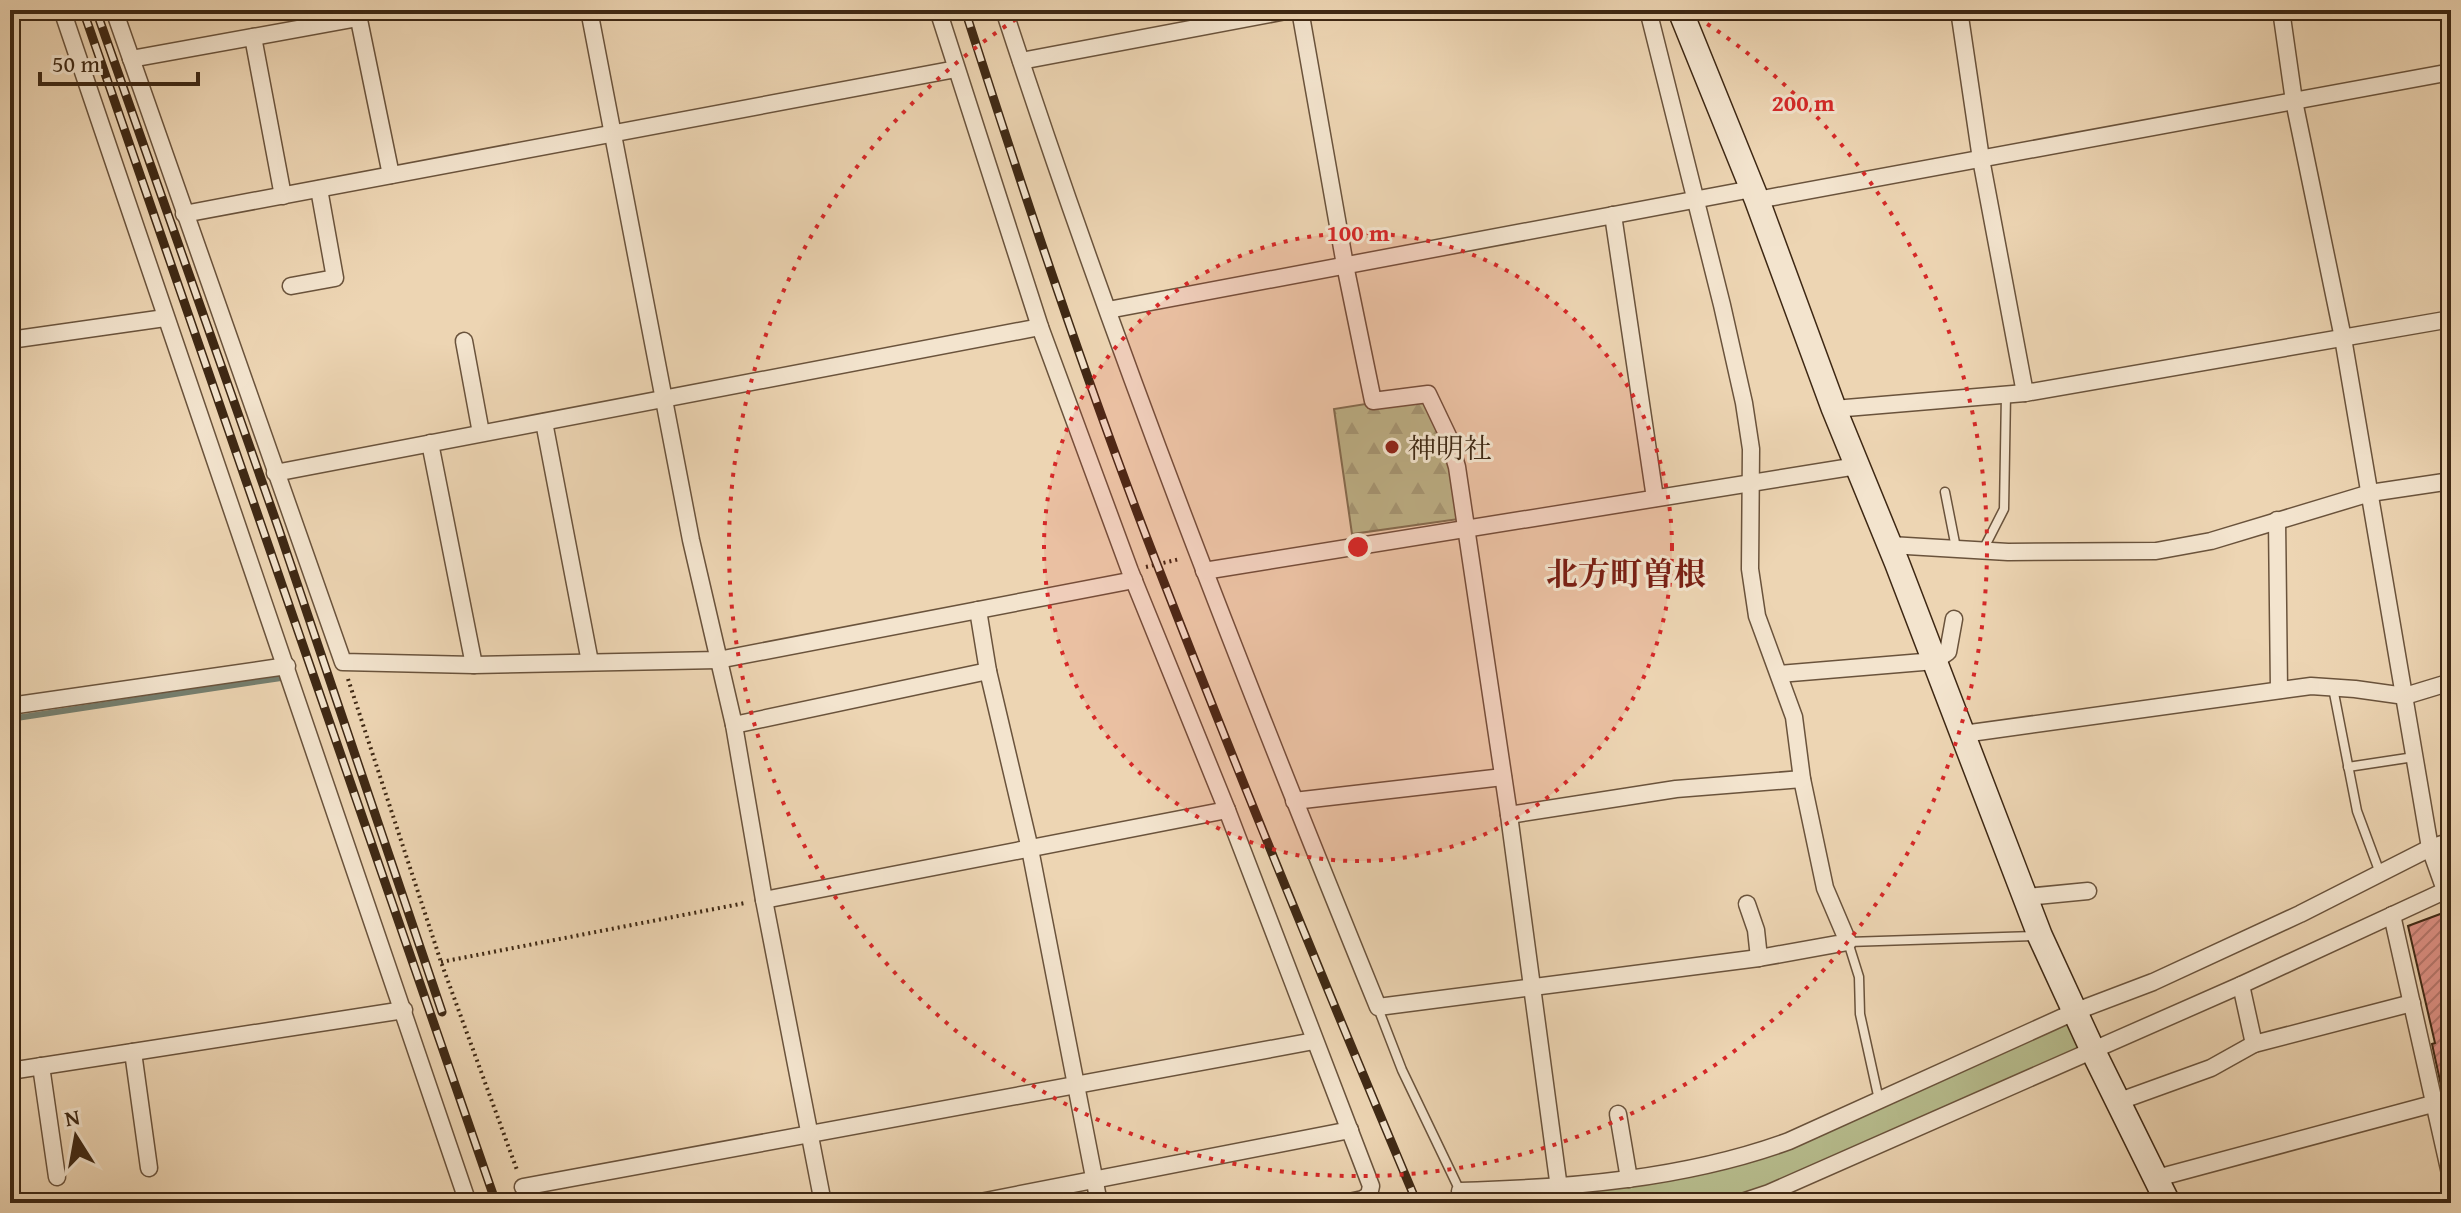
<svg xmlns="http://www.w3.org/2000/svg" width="2461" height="1213" font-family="'Gentium Book Plus','Noto Serif JP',serif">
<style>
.forest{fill:url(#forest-firs);stroke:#7a7251;stroke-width:2}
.green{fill:#b7bd8e;stroke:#7a7251;stroke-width:2}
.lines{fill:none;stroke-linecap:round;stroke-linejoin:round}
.stream{stroke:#757f6f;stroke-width:6}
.building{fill:url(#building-hatch);stroke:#3e2814;stroke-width:2}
.lane-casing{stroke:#6a533c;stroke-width:11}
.street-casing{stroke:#6a533c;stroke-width:19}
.secondary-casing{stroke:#3e2814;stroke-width:27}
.path{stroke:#3e2814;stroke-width:4;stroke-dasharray:2 4;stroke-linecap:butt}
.lane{stroke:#f3e4ce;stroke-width:8}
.street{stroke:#f3e4ce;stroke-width:16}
.secondary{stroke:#f3e4ce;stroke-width:24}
.rail-casing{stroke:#3e2814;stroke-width:9}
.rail{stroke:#f3e4ce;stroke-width:6;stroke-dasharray:18;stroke-linecap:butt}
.ring{fill:none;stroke:#d62828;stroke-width:4;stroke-dasharray:4 8}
.poi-dot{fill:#8f2418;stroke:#f3e4ce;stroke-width:3}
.labels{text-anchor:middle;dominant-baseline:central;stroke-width:6;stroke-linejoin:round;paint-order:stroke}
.poi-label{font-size:28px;fill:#3e2814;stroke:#f3e4ce;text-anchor:start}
.quarter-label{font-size:32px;font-weight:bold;fill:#7a1f14;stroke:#f3e4ce}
.centre{fill:#d62828;stroke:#f3e4ce;stroke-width:4}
.ring-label{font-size:24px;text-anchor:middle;font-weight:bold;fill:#d62828;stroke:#f3e4ce;stroke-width:6;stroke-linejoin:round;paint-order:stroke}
</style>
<defs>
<pattern id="forest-firs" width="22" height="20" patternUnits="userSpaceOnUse" patternTransform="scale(2)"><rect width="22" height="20" fill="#b7bd8e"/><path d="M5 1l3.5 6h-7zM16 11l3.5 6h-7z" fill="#9ea27a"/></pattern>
<pattern id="building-hatch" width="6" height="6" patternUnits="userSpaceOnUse" patternTransform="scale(2)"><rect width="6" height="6" fill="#df9186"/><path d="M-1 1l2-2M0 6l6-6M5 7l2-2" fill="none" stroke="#b6766c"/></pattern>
</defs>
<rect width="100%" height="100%" fill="#edd5b3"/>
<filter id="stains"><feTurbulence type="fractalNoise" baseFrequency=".0025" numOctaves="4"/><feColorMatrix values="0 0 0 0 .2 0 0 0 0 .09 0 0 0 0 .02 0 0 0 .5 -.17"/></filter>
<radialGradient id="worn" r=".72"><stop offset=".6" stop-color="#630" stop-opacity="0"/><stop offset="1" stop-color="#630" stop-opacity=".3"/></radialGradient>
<path class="forest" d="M 1428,394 L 1466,518 L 1352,534 L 1334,409 Z"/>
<path class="green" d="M 2074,1012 L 2093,1051 L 1739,1203 L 1511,1203 L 1745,1158 Z"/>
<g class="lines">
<path class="stream" d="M 10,719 L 281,678"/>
</g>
<path class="building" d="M 2451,910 L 2451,1088 L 2442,1090 L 2432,1044 L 2435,1043 L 2408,926 Z"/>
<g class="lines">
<g class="lane-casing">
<g id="lane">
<path d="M 1945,492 L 1956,548"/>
<path d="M 1983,550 L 2004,509 L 2006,394"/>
<path d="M 2333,688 L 2357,811 L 2380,873"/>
<path d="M 2348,767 L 2414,757"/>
<path d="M 1378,1008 L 1402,1070 L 1460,1191"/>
<path d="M 1879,1100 L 1860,1014 L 1859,977 L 1848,942 L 2035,936"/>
</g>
</g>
<g class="street-casing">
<g id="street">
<path d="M 62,10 C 196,408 335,804 468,1203"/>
<path d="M 114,10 L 343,662 L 474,665 L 718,660 L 1134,580"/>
<path d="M 357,10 L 391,175"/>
<path d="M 589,10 L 691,540 L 734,725 L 764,900 L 823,1203"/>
<path d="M 938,10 L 1040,327 L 1130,571 L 1227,810 L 1371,1186 L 1369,1195 L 1363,1199 L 1344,1203"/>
<path d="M 1004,10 C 1114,348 1244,678 1378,1007 L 1759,958 L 1848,942 L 1825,888 L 1802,779 L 1794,717 L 1757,616 L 1750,569 L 1751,449 L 1744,403 L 1722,305 L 1648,10"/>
<path d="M 1300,10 L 1345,265 L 1373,401 L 1428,394 L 1448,436 L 1457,467 L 1509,815 L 1561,1203"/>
<path d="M 1959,10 L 1981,159 L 2025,393"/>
<path d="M 2281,10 L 2294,101 L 2343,338 L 2430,848 L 2445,890"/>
<path d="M 253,37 L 283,196"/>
<path d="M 131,59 L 358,18"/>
<path d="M 1021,61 L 1291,10"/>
<path d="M 1757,200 L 2451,72"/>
<path d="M 184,214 L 956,69"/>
<path d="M 1613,215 L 1655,498"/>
<path d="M 291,286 L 335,278 L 319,189"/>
<path d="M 1108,310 L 1752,189"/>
<path d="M 10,340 L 165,318"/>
<path d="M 464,341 L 481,433"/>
<path d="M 1834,409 L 2025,393 L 2451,319"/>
<path d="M 544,422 L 590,662"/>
<path d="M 430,443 L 474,665"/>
<path d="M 275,473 L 1040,327"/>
<path d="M 2277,520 L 2279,690"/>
<path d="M 1890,545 L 2008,552 L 2156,551 L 2211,541 L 2370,493 L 2451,481"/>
<path d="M 1204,571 L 1857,466"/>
<path d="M 978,610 L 988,671 L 1030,849 L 1099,1203"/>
<path d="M 1779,674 L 1935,661 L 1948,652 L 1954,619"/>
<path d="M 10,706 L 287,666"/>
<path d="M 734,725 L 988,671"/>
<path d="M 1963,734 L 2311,686 L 2355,689 L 2405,696 L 2451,682"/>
<path d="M 1294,801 L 1503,777"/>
<path d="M 1509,815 L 1676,789 L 1802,779"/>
<path d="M 2026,897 L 2088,891"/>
<path d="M 764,900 L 1227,810"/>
<path d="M 1747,904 L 1756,930 L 1759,958"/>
<path d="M 2392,915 L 2451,1178"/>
<path d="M 2241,985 L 2254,1044 L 2412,1003"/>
<path d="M 133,1052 L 404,1010"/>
<path d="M 41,1066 L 57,1177"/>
<path d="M 10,1071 L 133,1052 L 149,1168"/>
<path d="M 2117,1102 L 2211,1068 L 2254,1044"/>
<path d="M 1618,1114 L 1629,1179"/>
<path d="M 2157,1178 L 2451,1099"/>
<path d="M 523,1187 L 1314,1041"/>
<path d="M 1460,1191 C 1570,1188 1685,1179 1789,1141 L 2074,1012 L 2153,982 L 2300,914 L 2430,848 L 2451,841"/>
<path d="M 975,1203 L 1350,1130"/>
<path d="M 1739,1203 L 1769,1193 L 2241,985 L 2451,888"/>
</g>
</g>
<g class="secondary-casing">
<path id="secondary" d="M 1680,10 L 1757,200 L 1834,409 L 1897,563 L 2040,936 L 2093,1051 L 2168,1203"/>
</g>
<g class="path">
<path d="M 1146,567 L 1180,559"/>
<path d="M 348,679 L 441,962 L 517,1170"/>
<path d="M 441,962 L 745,903"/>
</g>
<use href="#lane" class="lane"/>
<use href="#street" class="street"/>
<use href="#secondary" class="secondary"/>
<g class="rail-casing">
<g id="rail">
<path d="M 83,10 L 496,1203"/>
<path d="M 96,10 L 278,527 L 442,1012"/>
<path d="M 965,10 C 1025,197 1087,384 1158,567 C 1241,781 1328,992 1417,1203"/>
</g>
</g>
<use href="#rail" class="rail"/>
</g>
<circle cx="1358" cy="547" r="314" fill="#d62828" fill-opacity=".12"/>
<g class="ring">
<circle cx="1358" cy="547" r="314"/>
<path d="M1687 11A629 629 0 1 1 1029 11"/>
</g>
<circle class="poi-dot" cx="1392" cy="447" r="8"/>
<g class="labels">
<g class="poi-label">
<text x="1408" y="447">神明社</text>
</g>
<g class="quarter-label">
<text x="1626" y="573">北方町曽根</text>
</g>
</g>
<circle cx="1358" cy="547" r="12" class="centre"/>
<g class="ring-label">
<text x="1803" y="111">200 m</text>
<text x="1358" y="241">100 m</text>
</g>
<rect width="2461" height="1213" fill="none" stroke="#edd5b3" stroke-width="40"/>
<rect x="12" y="12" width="2437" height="1189" fill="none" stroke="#3e2814" stroke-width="4"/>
<rect x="20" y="20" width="2421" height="1173" fill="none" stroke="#3e2814" stroke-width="2"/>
<g transform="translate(76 1137) rotate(349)" stroke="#f3e4ce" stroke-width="6" paint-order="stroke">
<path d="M0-6L14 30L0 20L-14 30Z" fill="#3e2814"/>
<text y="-12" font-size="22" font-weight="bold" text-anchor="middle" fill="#3e2814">N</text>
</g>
<path d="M40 72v12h158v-12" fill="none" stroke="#3e2814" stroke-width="4"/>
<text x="52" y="72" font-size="24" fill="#3e2814" stroke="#f3e4ce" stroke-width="6" paint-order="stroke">50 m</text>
<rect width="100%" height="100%" filter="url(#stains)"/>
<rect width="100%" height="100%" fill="url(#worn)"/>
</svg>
